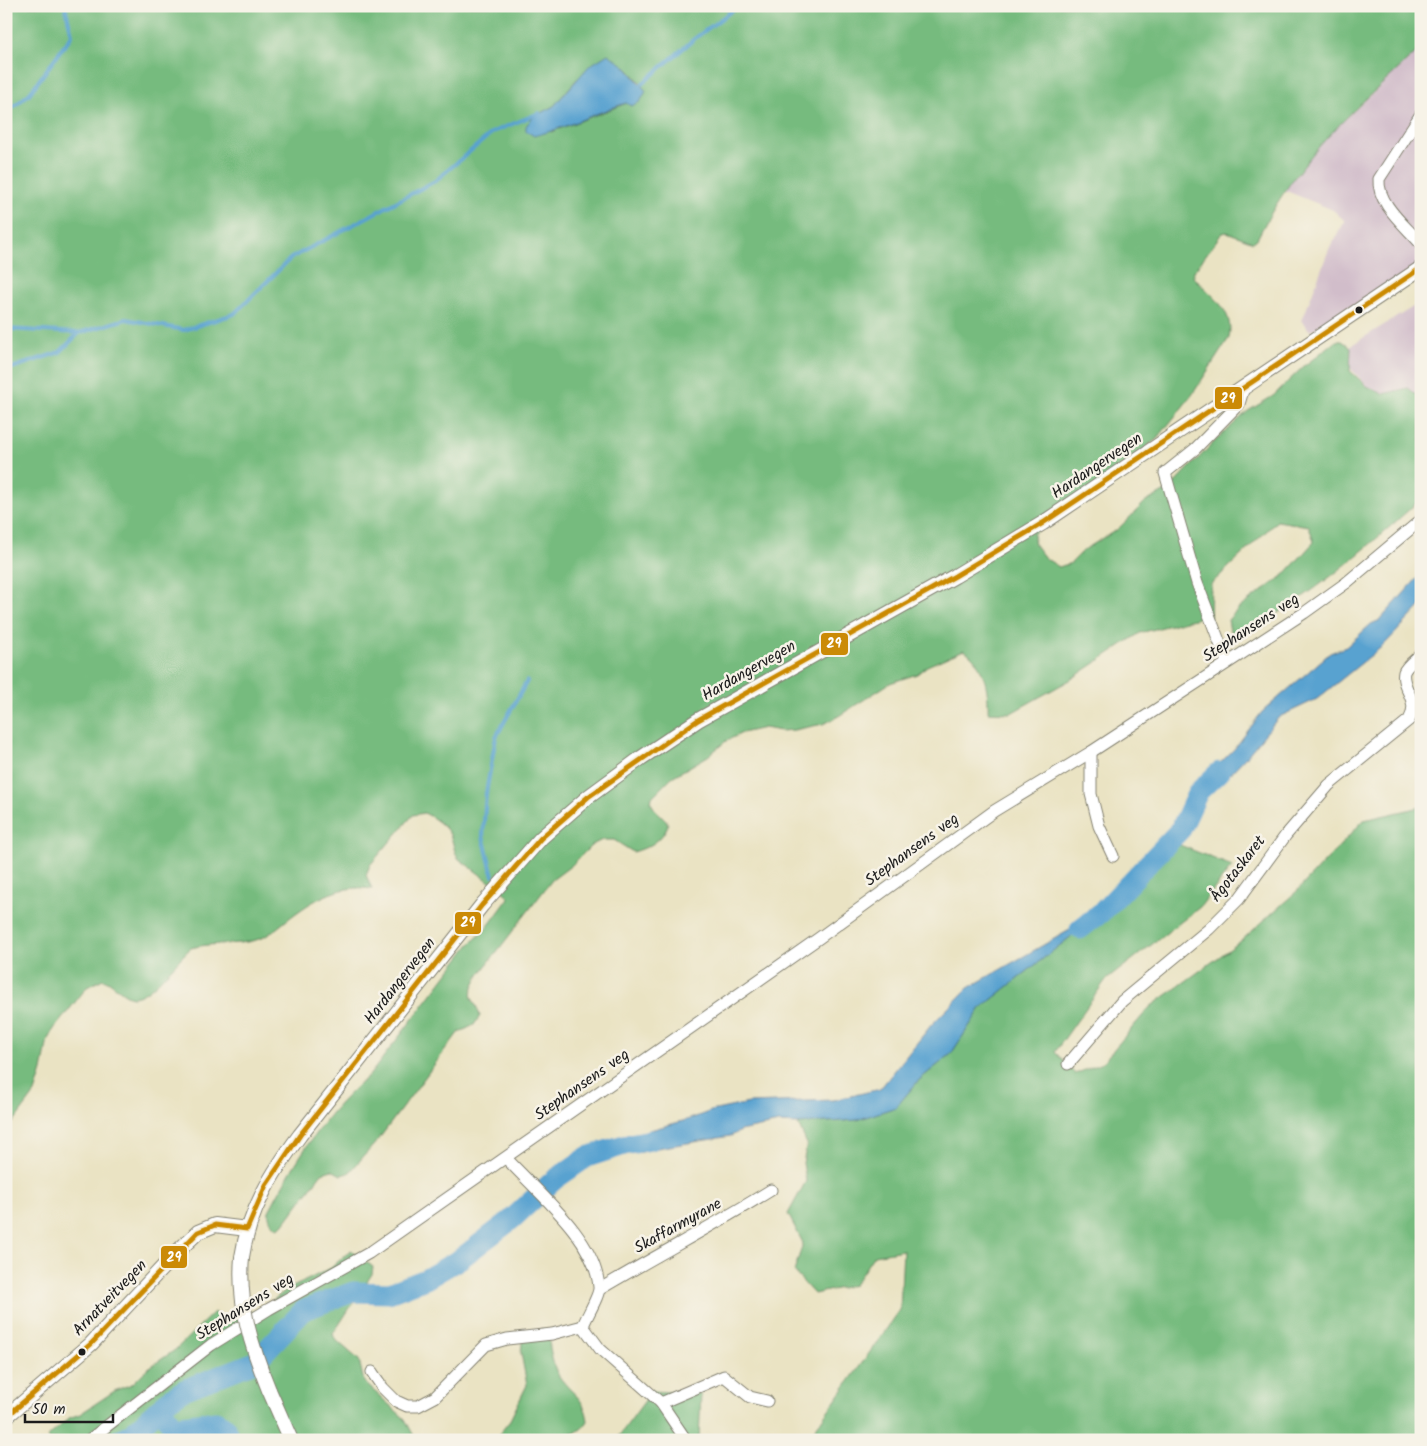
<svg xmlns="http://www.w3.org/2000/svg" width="1427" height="1446" font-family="Kalam,sans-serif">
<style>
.industrial{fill:#d1bdca}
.forest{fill:#76bb7e;stroke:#496c4d;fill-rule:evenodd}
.water{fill:#59a2d0;stroke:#3a5f76}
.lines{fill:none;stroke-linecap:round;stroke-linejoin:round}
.stream{stroke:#59a2d0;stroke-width:4}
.river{stroke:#59a2d0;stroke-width:21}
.minor-casing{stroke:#838070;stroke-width:13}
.major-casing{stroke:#838070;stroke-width:16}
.minor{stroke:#fff;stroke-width:11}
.major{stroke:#fff;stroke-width:14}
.major-bridge-casing{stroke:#838070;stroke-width:16;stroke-linecap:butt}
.major-bridge{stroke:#fff;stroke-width:14}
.bus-1-casing{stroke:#f7f3e8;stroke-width:9}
.bus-1{stroke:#cb8a06;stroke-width:5}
.bus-dot{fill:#1c1c1c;stroke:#f7f3e8;stroke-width:2}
.labels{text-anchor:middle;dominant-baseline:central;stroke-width:5;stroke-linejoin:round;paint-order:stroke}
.street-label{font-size:16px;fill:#1c1c1c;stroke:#f7f3e8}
.line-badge{stroke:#f7f3e8;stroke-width:2}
.badge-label{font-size:14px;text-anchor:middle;font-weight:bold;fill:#fff}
</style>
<rect width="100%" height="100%" fill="#f7f3e8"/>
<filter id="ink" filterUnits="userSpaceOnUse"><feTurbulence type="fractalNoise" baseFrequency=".02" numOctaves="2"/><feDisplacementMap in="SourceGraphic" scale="10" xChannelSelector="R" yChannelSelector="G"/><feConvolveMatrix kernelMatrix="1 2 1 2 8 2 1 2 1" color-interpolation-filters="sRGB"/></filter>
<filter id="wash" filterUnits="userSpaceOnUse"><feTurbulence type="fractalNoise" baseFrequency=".0096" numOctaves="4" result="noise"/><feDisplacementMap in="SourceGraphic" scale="20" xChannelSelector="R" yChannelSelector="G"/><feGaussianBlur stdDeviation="1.12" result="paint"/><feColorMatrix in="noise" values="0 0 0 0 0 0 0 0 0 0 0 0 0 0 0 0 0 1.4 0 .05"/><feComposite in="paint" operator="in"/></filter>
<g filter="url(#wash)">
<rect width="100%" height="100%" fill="#eae3c3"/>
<g class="industrial">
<path d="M 1421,48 L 1421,268 L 1370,302 L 1310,331 L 1302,321 L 1329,249 L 1345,221 L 1333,210 L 1284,190 L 1326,137 Z"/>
<path d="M 1421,302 L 1421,443 L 1337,354 Z"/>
</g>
<g class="forest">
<path d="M 6,6 L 1421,6 L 1421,48 C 1407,60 1395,73 1381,85 C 1328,133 1290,174 1257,239 L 1253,242 L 1227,232 L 1222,233 L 1194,271 L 1193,277 C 1210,294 1235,310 1229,338 L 1192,395 L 1157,439 L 1033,534 L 1035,545 L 1045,558 L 1059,567 L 1071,563 L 1084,550 L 1118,529 L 1144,503 L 1169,489 L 1215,441 L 1248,411 L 1273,396 L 1304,366 L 1336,341 L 1342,341 L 1351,347 L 1350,371 L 1367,386 L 1383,394 L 1408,388 L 1421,398 L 1421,499 C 1363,551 1310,600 1239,634 L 1230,631 L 1228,620 L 1239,608 L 1284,575 L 1314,542 L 1309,526 L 1277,521 L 1211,584 L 1210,618 L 1209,615 L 1140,633 L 1070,680 L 1011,713 L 988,712 C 989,690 984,663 964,650 L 927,666 L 917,674 L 890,683 L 834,719 L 823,724 L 794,730 L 781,731 L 764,728 L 742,733 L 726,741 L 708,756 L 672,777 L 652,797 L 651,803 L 654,808 L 666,820 L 668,825 C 662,841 648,848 633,852 L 614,840 L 602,840 L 592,845 L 572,865 L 552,880 L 479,975 C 465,1001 473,993 480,1016 L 474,1025 L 458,1033 L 378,1140 L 349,1173 L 341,1175 L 332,1170 L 322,1173 L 283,1225 L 278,1228 C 271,1224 268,1218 269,1211 C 294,1163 326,1110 369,1076 L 470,944 L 486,929 L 509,898 L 505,893 L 459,859 C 453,852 454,841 449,833 C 444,825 433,817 424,813 L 413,815 L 370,865 L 366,875 L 372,889 C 337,883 308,903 282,924 C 273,931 267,937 256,940 C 235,946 212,942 191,948 C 179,957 146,1004 129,996 C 119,992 113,982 103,979 L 87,987 L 54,1029 L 48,1039 L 42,1071 L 35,1093 L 6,1132 ZM 625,66 L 642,84 L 631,106 L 627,103 L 551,132 L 533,117 L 554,106 L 577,79 Z"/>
<path d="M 1421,807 L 1421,1440 L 807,1440 L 900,1310 L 903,1250 L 874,1255 L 854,1285 L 814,1294 L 794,1272 L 803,1243 L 788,1214 L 806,1181 L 803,1163 L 807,1144 L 798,1124 L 857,1120 L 896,1107 L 919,1080 L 951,1054 L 981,1008 L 1103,911 L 1170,841 L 1232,866 L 1200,907 L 1105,981 L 1055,1052 L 1075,1074 L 1102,1063 L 1150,1007 L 1241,941 L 1297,891 L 1364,820 Z"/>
<path d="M 351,1250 L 373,1267 L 372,1274 L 333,1334 L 335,1339 L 359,1360 L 364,1382 L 405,1419 L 416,1440 L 49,1440 L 48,1437 L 69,1418 L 80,1414 L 116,1390 L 132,1384 L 147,1369 L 175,1350 L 214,1312 L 227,1322 L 263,1308 L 285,1291 L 331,1268 Z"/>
<path d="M 547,1330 C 550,1344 551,1364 559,1376 C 571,1394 585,1397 588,1421 C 574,1446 521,1440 494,1440 L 509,1422 L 527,1385 L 521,1353 L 523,1334 Z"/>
<path d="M 652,1391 L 701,1394 L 699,1440 L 616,1440 Z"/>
</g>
<g class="water">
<path d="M 608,54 L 625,66 L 646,91 L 640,102 L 631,106 L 626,103 C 595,113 566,128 534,136 L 526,131 L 526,126 L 533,117 L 554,106 L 589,66 Z"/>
<path d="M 1421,574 L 1421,606 L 1384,645 L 1317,699 L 1279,717 L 1246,757 L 1215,789 L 1198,792 L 1203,780 L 1235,748 L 1262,712 L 1330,653 L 1346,647 L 1371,624 L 1380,620 Z"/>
<path d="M 1103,911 L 981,1008 L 951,1054 L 919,1080 L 896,1107 L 857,1120 L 798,1124 L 779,1123 L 740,1131 L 731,1136 L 651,1149 C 640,1154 628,1155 623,1142 L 632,1135 L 690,1119 L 711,1111 L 749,1103 L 833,1100 L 880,1089 L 932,1024 L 968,988 Z"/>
</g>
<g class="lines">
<g class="stream">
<path d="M 642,84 L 694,39 L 738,6"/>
<path d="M 6,113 L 29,94 L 72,35 L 65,6"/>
<path d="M 6,329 L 79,333 L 126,319 L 184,330 L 234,314 L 291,258 L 435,181 L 493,132 L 539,113"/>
<path d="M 6,370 L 60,352 L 79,333"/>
<path d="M 493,876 L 483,836 L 486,793 L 496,737 L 527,681"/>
</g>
<g class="river">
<path d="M 1080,929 L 1103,911 L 1181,829 L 1198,792 L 1219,772"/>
<path d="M 158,1409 L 168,1418 L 172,1426 L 216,1421 L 226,1427 L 228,1440"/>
<path d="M 119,1440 L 133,1432 L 170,1399 L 184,1390 L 255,1362 L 304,1310 L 353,1292 L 389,1293 L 426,1279 L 460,1259 L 511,1220 L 554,1180 L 587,1157 L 624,1145 L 651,1140"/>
</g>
</g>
</g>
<g filter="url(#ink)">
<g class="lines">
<g class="minor-casing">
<g id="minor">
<path d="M 1421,114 L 1379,179 C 1377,204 1406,226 1421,244"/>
<path d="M 1227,662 L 1197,583 L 1165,473 L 1195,449 L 1239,404 L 1244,387"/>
<path d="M 1091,752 L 1091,794 L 1099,826 L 1113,856"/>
<path d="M 1068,1064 L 1122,1001 L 1209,929 L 1239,899 L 1286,835 L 1329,785 L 1409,720 C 1421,700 1400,688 1404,672 C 1406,666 1416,659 1421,654"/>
<path d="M 506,1158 C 538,1193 595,1238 599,1287 C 600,1295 586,1317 583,1326 L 600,1349 L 661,1403 L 686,1440"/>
<path d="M 600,1289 C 657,1255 715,1225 771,1190"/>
<path d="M 372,1372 L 383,1388 L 396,1401 L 407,1406 L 418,1406 L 435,1397 L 486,1345 L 507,1339 L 552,1334 L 583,1326"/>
<path d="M 661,1403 L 724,1376 L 750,1397 L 767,1401"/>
<path d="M 89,1440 L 211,1345 L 269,1309 L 369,1253 L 819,938 L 994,811 L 1091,752 L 1304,613 L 1346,583 L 1421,520"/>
</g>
</g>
<g class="major-casing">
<g id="major">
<path d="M 242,1257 C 249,1210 272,1173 300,1135 L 482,905 L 541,838 L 588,797 L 641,758 L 698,720 L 955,576 L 1043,523 L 1421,268"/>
<path d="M 269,1390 L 291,1440"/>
<path d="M 6,1417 L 91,1344 L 177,1252 L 198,1232 L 215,1225 L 247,1229"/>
</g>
</g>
<use href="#minor" class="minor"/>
<use href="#major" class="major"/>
<g class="major-bridge-casing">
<path id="major-bridge" d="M 242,1257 C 238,1304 251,1346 269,1390"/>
</g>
<use href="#major-bridge" class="major-bridge"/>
<g class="bus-1-casing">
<path id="bus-1" d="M 6,1417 L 91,1344 L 198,1232 L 215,1225 L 247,1229 L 266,1185 L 300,1135 L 482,905 L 541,838 L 588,797 L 698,720 L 955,576 L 1043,523 L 1421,268"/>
</g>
<use href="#bus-1" class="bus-1"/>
</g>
</g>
<g class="bus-dot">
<circle cx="1359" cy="310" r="4.5"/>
<circle cx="82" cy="1352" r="4.5"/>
</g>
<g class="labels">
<g class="street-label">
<text transform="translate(1097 466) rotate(-34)">Hardangervegen</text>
<text transform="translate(1251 628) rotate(-33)">Stephansens veg</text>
<text transform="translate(749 671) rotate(-30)">Hardangervegen</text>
<text transform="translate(912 850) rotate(-36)">Stephansens veg</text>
<text transform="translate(1238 869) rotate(-52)">Ågotaskaret</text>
<text transform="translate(400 981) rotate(-52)">Hardangervegen</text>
<text transform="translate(582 1085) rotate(-35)">Stephansens veg</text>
<text transform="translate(678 1226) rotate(-29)">Skaffarmyrane</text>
<text transform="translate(110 1298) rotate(-46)">Arnatveitvegen</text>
<text transform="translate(245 1307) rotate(-32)">Stephansens veg</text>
</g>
</g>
<g class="line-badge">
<rect x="1214" y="386" width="29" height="24" rx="5" fill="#cb8a06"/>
<rect x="820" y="632" width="29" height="24" rx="5" fill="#cb8a06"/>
<rect x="454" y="911" width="28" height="24" rx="5" fill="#cb8a06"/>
<rect x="160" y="1245" width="28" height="24" rx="5" fill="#cb8a06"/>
</g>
<g class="badge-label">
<text x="1228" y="403">29</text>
<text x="834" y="648">29</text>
<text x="468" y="927">29</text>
<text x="174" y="1262">29</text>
</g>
<rect width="1427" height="1446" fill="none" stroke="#f7f3e8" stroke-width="25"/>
<path d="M25 1414v8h88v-8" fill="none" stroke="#1c1c1c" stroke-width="2.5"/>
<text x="32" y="1414" font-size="15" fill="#1c1c1c" stroke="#f7f3e8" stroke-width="4" paint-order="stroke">50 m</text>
</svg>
